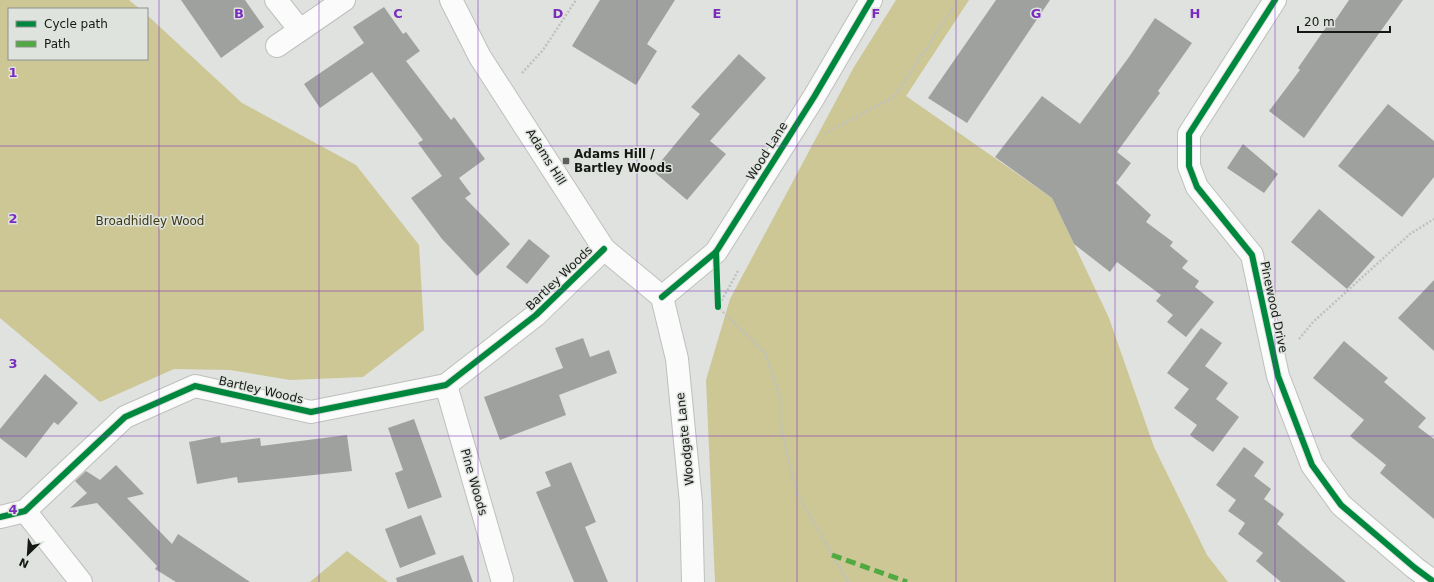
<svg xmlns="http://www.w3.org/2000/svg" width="1434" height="582" font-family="'DejaVu Sans',sans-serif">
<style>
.green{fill:#ccc795}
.building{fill:#9fa19e}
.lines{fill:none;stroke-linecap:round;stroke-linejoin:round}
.minor-casing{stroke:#bec0be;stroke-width:24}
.tertiary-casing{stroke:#bec0be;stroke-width:24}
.path{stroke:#bfc1bf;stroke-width:2.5;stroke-dasharray:2 2;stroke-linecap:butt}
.minor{stroke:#fafbfa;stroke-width:22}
.tertiary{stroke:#fafbfa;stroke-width:22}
.quiet{stroke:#51a942;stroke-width:5;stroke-dasharray:10 5;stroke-linecap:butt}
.cycleway-casing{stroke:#dee3dd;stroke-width:8}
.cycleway{stroke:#00873e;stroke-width:6}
.grid{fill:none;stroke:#7b2cbf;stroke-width:1;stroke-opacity:0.55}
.poi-dot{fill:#5c5f5c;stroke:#dee3dd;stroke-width:1.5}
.labels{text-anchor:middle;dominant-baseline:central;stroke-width:3;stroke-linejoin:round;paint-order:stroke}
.street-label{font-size:12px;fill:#161816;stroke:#dee3dd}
.poi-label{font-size:12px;font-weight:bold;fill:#161816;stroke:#dee3dd;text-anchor:start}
.park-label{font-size:12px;fill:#3e3811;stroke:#dee3dd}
.grid-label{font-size:13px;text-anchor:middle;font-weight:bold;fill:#7b2cbf;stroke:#dee3dd;stroke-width:3;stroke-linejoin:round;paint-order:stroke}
</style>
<rect width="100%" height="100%" fill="#dfe2de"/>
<g class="green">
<path d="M 0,0 L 129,0 L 140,9 L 9,9 L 9,59 L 147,59 L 147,15 L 242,103 L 356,165 L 419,245 L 424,330 L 363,377 L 290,380 L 230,370 L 174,369 L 100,402 L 0,318 Z"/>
<path d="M 896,0 L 969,0 L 906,96 L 1052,198 L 1109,318 L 1154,447 L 1207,555 L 1228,582 L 715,582 L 706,380 L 730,299 L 854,67 Z"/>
<path d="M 347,551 L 388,582 L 310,582 Z"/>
</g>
<g class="building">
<path d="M 181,0 L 245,0 L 264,27 L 221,58 Z"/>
<path d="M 600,0 L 675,0 L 647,44 L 657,51 L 636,85 L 572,46 Z"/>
<path d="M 996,0 L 1050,0 L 967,123 L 928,98 Z"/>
<path d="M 1349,0 L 1403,0 L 1304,138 L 1269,111 L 1300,70 L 1298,68 L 1329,23 L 1332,25 Z"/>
<path d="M 384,7 L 403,34 L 406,32 L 420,51 L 406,61 L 451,120 L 454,117 L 485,159 L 459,178 L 471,194 L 465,198 L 510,244 L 477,276 L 442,239 L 411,198 L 442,176 L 418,143 L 423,140 L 372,72 L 320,108 L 304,84 L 364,43 L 353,27 Z"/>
<path d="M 1155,18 L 1192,43 L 1158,91 L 1160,93 L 1117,152 L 1131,163 L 1116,183 L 1151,215 L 1146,222 L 1173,242 L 1170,246 L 1188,261 L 1182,268 L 1199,281 L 1195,287 L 1214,302 L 1186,337 L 1167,322 L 1173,315 L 1156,301 L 1161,295 L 1117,262 L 1110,272 L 1074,244 L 1052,198 L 995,157 L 1042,96 L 1080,124 L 1129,57 Z"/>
<path d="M 739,54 L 766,78 L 710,141 L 726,154 L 687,200 L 653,171 L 700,114 L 691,107 Z"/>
<path d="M 1388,104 L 1434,141 L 1434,177 L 1402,217 L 1338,166 Z"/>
<path d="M 1243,144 L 1278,174 L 1264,193 L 1227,168 Z"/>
<path d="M 1319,209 L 1375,257 L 1347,289 L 1291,242 Z"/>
<path d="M 529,239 L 550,256 L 527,284 L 506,267 Z"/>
<path d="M 1434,280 L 1434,351 L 1398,318 Z"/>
<path d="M 1201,328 L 1222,343 L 1205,366 L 1228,383 L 1216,399 L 1239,417 L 1213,452 L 1190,435 L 1197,425 L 1174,408 L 1189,389 L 1167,373 Z"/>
<path d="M 583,338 L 590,357 L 609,350 L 617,373 L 559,395 L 566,415 L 500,440 L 484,397 L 563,368 L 555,348 Z"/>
<path d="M 1344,341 L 1388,378 L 1384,382 L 1426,418 L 1418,427 L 1434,439 L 1434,519 L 1380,473 L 1386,465 L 1350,436 L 1364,420 L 1313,378 Z"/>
<path d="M 45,374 L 78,403 L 58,425 L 54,422 L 26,458 L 0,438 L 0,429 Z"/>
<path d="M 414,419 L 442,497 L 408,509 L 395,473 L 403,470 L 388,428 Z"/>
<path d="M 347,435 L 352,471 L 238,483 L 237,477 L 197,484 L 189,442 L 220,436 L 221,443 L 260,438 L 261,446 Z"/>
<path d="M 1244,447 L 1264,462 L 1254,476 L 1271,489 L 1264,499 L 1284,514 L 1277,524 L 1346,582 L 1281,582 L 1256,561 L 1263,553 L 1238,534 L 1245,523 L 1228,511 L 1236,500 L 1216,485 Z"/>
<path d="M 571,462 L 596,522 L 585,527 L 608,582 L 574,582 L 536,492 L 551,486 L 545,472 Z"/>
<path d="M 116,465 L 144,494 L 127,498 L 172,544 L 178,534 L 250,582 L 176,582 L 155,569 L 157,566 L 97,503 L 70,508 L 87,493 L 75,481 L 86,471 L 100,480 Z"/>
<path d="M 421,515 L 436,554 L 400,568 L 385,529 Z"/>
<path d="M 463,555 L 473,582 L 397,582 L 396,578 Z"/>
</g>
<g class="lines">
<g class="minor-casing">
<g id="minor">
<path d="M 276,0 L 300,30"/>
<path d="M 1275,0 L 1189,134 L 1189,166 L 1197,187 L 1252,255 L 1278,376 L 1312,465 L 1341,505 L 1415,568 L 1434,582"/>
<path d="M 277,46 L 344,0"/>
<path d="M 446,385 L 502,579"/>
<path d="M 25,511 L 81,582"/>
<path d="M 0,517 L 25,511 L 125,417 L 195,386 L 311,412 L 446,385 L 536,315 L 604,249"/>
</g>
</g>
<g class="tertiary-casing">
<g id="tertiary">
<path d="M 451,0 L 480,57 L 604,249 L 662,297"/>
<path d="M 662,297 L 716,252 L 814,97 L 871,0"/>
<path d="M 662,297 L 677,359 L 691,503 L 693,582"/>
</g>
</g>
<g class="path">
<path d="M 522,73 L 543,50 L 576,0"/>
<path d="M 824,134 L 894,97 L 958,0"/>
<path d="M 738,271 L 718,307 L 765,353 L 780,397 L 781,425 L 791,473 L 799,497 L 848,582"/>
<path d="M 1299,339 L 1313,322 L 1410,234 L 1434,219"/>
</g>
<use href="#minor" class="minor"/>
<use href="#tertiary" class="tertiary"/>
<path class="quiet" d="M 832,555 L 907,582"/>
<g class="cycleway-casing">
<g id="cycleway">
<path d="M 1275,0 L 1189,134 L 1189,166 L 1197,187 L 1252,255 L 1278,376 L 1312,465 L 1341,505 L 1415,568 L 1434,582"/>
<path d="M 716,252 L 718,307"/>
<path d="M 662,297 L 716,252 L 814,97 L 871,0"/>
<path d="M 0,517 L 25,511 L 125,417 L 195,386 L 311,412 L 446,385 L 536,315 L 604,249"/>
</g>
</g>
<use href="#cycleway" class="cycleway"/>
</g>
<path class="grid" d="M 159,0 L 159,582M 319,0 L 319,582M 478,0 L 478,582M 637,0 L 637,582M 797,0 L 797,582M 956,0 L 956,582M 1115,0 L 1115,582M 1275,0 L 1275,582M 0,146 L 1434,146M 0,291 L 1434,291M 0,436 L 1434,436"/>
<rect class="poi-dot" x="562" y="157" width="8" height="8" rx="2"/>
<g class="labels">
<g class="street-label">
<text transform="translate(767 151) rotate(-58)">Wood Lane</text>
<text transform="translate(546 157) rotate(58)">Adams Hill</text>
<text transform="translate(559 278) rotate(-44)">Bartley Woods</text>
<text transform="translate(1274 307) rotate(78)">Pinewood Drive</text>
<text transform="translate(261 390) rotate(13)">Bartley Woods</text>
<text transform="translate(685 439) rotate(-96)">Woodgate Lane</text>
<text transform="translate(474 482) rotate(74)">Pine Woods</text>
</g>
<g class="poi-label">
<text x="574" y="154">Adams Hill /<tspan x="574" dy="14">Bartley Woods</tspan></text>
</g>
<g class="park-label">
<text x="150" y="221">Broadhidley Wood</text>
</g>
</g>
<g class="grid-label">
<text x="239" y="18">B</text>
<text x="398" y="18">C</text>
<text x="558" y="18">D</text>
<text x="717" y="18">E</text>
<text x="876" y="18">F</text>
<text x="1036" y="18">G</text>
<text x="1195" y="18">H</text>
<text x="13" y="77">1</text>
<text x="13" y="223">2</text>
<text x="13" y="368">3</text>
<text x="13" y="514">4</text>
</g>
<rect x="8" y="8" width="140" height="52" fill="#dee3dd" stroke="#8e928d"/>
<rect x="16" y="21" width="20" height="6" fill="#00873e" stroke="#8e928d"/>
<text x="44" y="28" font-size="12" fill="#161816">Cycle path</text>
<rect x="16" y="41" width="20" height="6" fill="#51a942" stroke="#8e928d"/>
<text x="44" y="48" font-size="12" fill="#161816">Path</text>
<g transform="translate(28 554) rotate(205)" stroke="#dee3dd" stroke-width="3" paint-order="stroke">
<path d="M0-3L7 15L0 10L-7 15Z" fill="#161816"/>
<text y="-6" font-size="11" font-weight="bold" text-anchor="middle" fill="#161816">N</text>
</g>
<path d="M1298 26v6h92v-6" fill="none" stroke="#161816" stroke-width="2"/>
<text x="1304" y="26" font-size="12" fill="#161816" stroke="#dee3dd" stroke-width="3" paint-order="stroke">20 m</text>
</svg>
